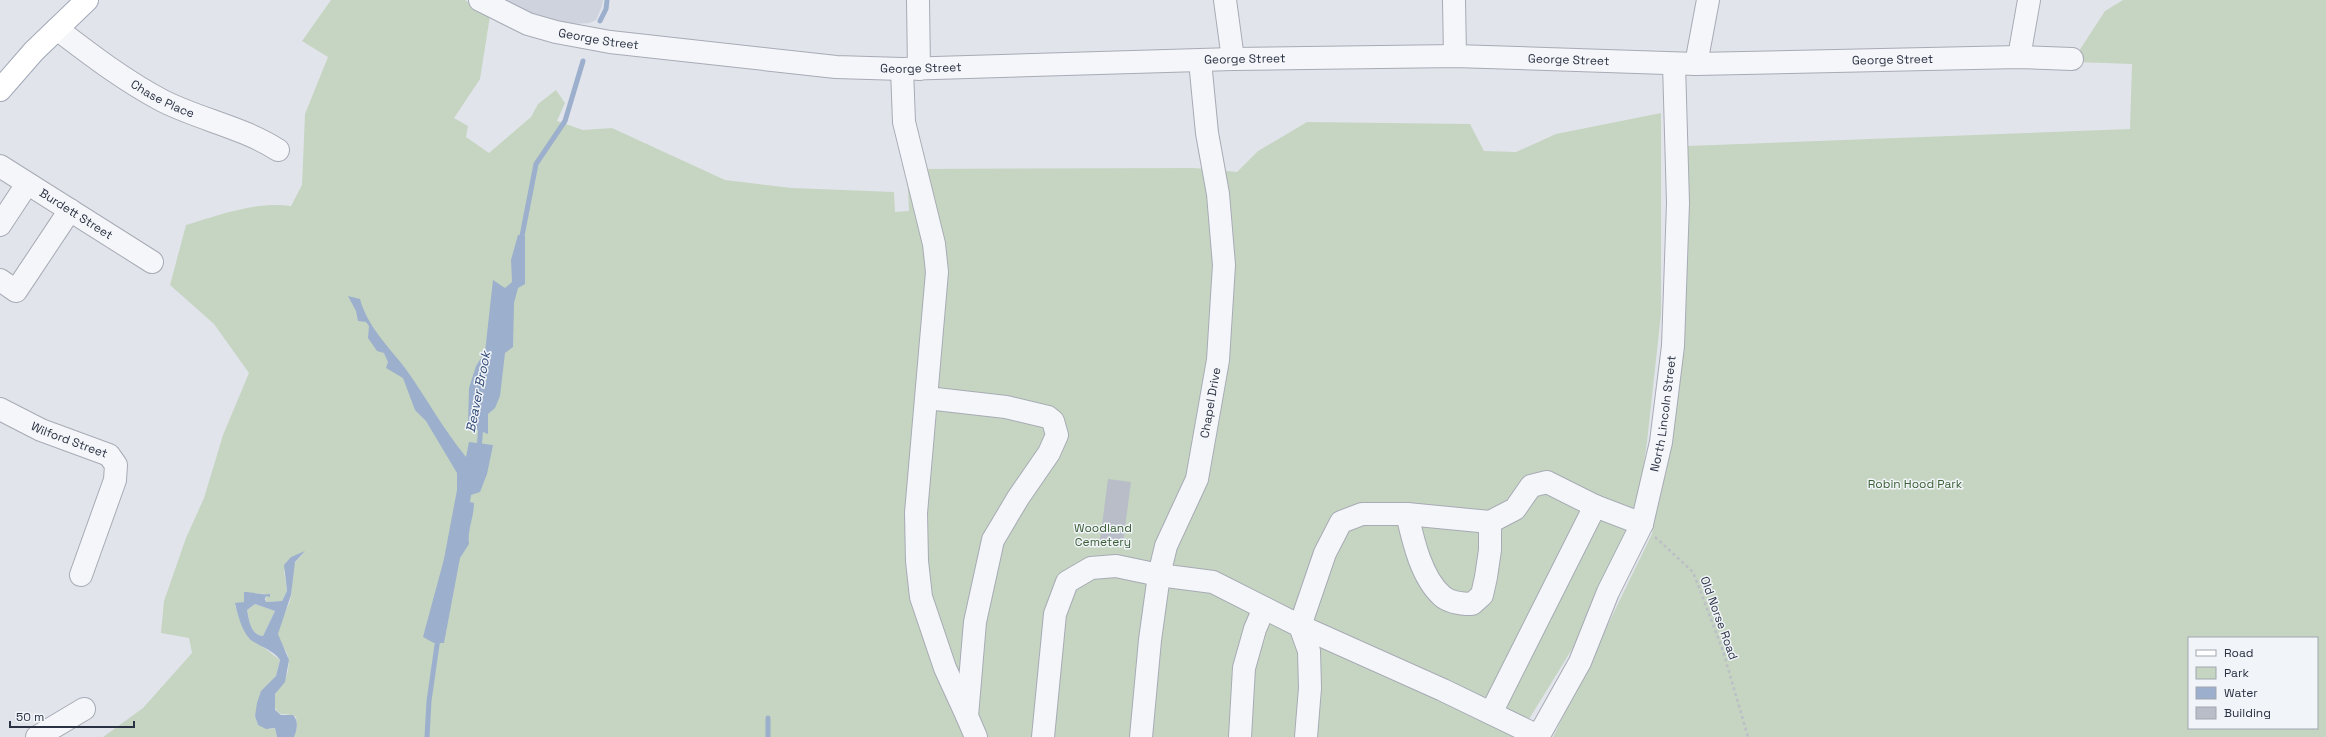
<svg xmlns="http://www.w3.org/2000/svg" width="2326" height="737" font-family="'Space Grotesk',sans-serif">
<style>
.built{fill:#cfd3dd}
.green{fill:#c6d5c2;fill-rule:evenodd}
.water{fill:#9cafcc;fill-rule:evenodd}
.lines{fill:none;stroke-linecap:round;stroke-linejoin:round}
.stream{stroke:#9cafcc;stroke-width:5}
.building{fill:#b9bdc8}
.minor-casing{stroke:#a7abb5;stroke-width:24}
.major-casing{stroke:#a0a8b7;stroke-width:24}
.path{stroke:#bcbfc6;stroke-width:2.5;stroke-dasharray:3 3;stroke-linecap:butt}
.minor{stroke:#f5f6f9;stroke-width:22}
.major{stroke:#fff;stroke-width:22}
.labels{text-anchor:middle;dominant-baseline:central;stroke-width:3;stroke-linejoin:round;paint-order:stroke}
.street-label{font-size:12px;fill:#293143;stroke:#f1f4f8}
.park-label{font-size:12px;fill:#3b5f36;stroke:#f1f4f8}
.water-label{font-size:13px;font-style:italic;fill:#324c79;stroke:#f1f4f8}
</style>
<rect width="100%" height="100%" fill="#e2e4eb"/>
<path class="built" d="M 499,0 L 603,0 L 602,6 L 596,20 L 589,23 L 573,24 L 543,20 Z"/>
<g class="green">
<path d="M 331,0 L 465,0 L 490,16 L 480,79 L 454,118 L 468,126 L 466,137 L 489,153 L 531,117 L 538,104 L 556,90 L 565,103 L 557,121 L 583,130 L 612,128 L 725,180 L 792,188 L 894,192 L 895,212 L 909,211 L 907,169 L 1194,168 L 1237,172 L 1258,151 L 1307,122 L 1470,124 L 1484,151 L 1516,152 L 1556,134 L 1661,113 L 1661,314 L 1647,442 L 1635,523 L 1579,638 L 1518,737 L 294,737 L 297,728 L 296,717 C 289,712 279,718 275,708 C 269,692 286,685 288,670 C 292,647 277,647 278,634 C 278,621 289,609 291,596 C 293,587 290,572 295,563 C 297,559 302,556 304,552 L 291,557 L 284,571 L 287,591 L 282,601 L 266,602 L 266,594 L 250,593 L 244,597 L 244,602 L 235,605 L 242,626 L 246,634 L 280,660 L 276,676 L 269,684 L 255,716 L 258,725 L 271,729 L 275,728 L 277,737 L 103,737 L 143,708 L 192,653 L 189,638 L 161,633 L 164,601 L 186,538 L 204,498 L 223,435 L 249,373 L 214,324 L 170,285 L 186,225 C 219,215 257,201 291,206 L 302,185 L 305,114 L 328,57 L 302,41 Z"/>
<path d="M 2123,0 L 2326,0 L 2326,737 L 1553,737 L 1652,534 L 1685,335 L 1687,146 L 2130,129 L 2132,64 L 2076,62 L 2077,54 L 2105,11 ZM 2189,638 L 2317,638 L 2317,728 L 2189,728 Z"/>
<path d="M 255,604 L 275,611 L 263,636 C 250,635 249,620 247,610 Z"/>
</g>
<g class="water">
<path d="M 518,235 L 525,236 L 525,284 L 518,288 L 514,303 L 513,347 L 505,353 L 500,396 L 495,408 L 488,414 L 488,434 L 468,426 L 469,388 L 476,366 L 485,352 L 493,280 L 505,288 L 512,282 L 511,260 Z"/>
<path d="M 348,296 L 360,299 C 367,326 389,347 405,368 C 426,397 443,429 466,457 L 469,442 L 493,445 L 487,474 L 480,492 L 471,495 L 470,502 L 474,503 C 474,517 467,531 469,544 L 460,558 L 444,643 L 434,643 L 423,637 L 444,559 L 457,490 L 457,473 L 426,421 L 415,410 L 403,378 L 386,368 L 388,362 L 384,353 L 377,351 L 368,338 L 369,326 L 366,322 L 358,321 L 356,311 Z"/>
<path d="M 305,551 L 295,562 L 291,595 L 278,634 L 289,660 L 285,682 L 275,694 L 275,710 L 281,715 L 293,715 C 299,721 297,730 294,737 L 277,737 L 275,728 L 266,729 L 258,725 L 255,716 L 257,703 L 261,691 L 276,676 L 280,660 C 274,651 262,647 254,642 C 243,636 238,616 235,603 L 244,602 L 244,592 C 253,592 261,595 270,594 L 270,597 L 266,596 L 265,599 L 266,602 L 282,601 L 287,591 L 284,565 L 291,557 ZM 255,604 L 275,611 L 263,636 C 250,635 249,619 247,610 Z"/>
</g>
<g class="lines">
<g class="stream">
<path d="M 600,21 L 606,9 L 607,0"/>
<path d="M 521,241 L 536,164 L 565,121 L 583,61"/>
<path d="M 479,450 L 481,424"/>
<path d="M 427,737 L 429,701 L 438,638"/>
<path d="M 768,737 L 768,718"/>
</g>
</g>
<path class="building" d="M 1108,479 L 1131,482 L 1123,543 L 1100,540 Z"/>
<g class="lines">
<g class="minor-casing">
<g id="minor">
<path id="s1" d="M 480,0 L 528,24 L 556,32 L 610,42 L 836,67 L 902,69 L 1233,59 L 1455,56 L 1696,64 L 2019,57 L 2072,59"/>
<path d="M 918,0 L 919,69"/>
<path d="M 1225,0 L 1233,59"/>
<path d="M 1454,0 L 1455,56"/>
<path id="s2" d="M 57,29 C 91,55 125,81 163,101 C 201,120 242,127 278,150"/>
<path d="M 2019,57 L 2029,0"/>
<path d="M 1696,64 L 1708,0"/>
<path d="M 902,69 L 904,122 L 934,244 L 937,272 L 916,513 L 917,561 L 921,597 L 945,668 L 967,716"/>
<path id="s3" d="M 0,166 L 152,262"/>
<path d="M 0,225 L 27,184"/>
<path d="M 0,280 L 16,291 L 70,210"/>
<path d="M 927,398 L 1006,407 L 1048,417 L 1053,421 L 1057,435 L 1049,453 L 1018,498 L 993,540 L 975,622 L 967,716 L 976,737"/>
<path id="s4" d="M 0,409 L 41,430 L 109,455 L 116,465 L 115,480 L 81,575"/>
<path d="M 1407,514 C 1413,540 1421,577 1442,596 C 1450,603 1461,604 1472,604 L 1482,595 L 1486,577 L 1490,550 L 1490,522"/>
<path d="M 1491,713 L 1595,506"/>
<path d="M 37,737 L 84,709"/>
<path d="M 1043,737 L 1055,614 L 1067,582 L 1091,568 L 1116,566 L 1159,575 L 1213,582 L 1300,626 L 1443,690 L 1538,736"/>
<path id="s5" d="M 1141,737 L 1150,640 L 1159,575 L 1166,546 L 1197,479 L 1218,360 L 1224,265 L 1218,194 L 1207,133 L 1200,61"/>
<path d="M 1240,737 L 1244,668 L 1255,629 L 1264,608"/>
<path d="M 1306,737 L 1310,688 L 1309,651 L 1300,626 L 1325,553 L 1341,522 L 1362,514 L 1407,514 L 1490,522 L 1515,509 L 1531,486 L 1547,482 L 1595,506 L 1642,524"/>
<path id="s6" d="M 1538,737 L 1580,662 L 1608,592 L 1642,524 L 1661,442 L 1673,346 L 1678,203 L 1674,64"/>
</g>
</g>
<g class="major-casing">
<path id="major" d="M 0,90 L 34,51 L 87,0"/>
</g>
<path class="path" d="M 1655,537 L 1693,572 L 1723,651 L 1748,737"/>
<use href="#minor" class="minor"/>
<use href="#major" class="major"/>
</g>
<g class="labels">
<g class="street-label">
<text stroke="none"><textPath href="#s1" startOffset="126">George Street</textPath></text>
<text stroke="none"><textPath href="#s1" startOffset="774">George Street</textPath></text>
<text stroke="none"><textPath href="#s1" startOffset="1098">George Street</textPath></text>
<text stroke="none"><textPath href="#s1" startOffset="1422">George Street</textPath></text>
<text stroke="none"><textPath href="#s1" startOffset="450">George Street</textPath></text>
<text stroke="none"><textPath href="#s2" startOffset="127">Chase Place</textPath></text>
<text stroke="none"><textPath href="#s3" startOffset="90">Burdett Street</textPath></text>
<text stroke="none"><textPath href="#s5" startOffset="344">Chapel Drive</textPath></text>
<text stroke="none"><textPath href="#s6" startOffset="350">North Lincoln Street</textPath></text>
<text stroke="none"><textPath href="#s4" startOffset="76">Wilford Street</textPath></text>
<text transform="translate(1719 618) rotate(70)">Old Norse Road</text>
</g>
<g class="park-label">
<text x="1915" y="484">Robin Hood Park</text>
<text x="1103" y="528">Woodland<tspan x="1103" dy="14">Cemetery</tspan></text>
</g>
<g class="water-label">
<text transform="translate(478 392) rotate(-79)">Beaver Brook</text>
</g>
</g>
<rect x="2188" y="637" width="130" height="92" fill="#f1f4f8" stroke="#a1a6b0"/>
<rect x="2196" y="650" width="20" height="6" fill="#ffffff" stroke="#a1a6b0"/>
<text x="2224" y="657" font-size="12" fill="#293143">Road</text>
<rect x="2196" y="667" width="20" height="12" fill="#c6d5c2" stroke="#a1a6b0"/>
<text x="2224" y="677" font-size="12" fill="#293143">Park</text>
<rect x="2196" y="687" width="20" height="12" fill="#9cafcc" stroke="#a1a6b0"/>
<text x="2224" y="697" font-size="12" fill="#293143">Water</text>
<rect x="2196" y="707" width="20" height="12" fill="#b9bdc8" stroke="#a1a6b0"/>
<text x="2224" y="717" font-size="12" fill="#293143">Building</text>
<path d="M10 721v6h124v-6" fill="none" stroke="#293143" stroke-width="2"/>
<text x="16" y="721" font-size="12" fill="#293143" stroke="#f1f4f8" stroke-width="3" paint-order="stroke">50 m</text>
</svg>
